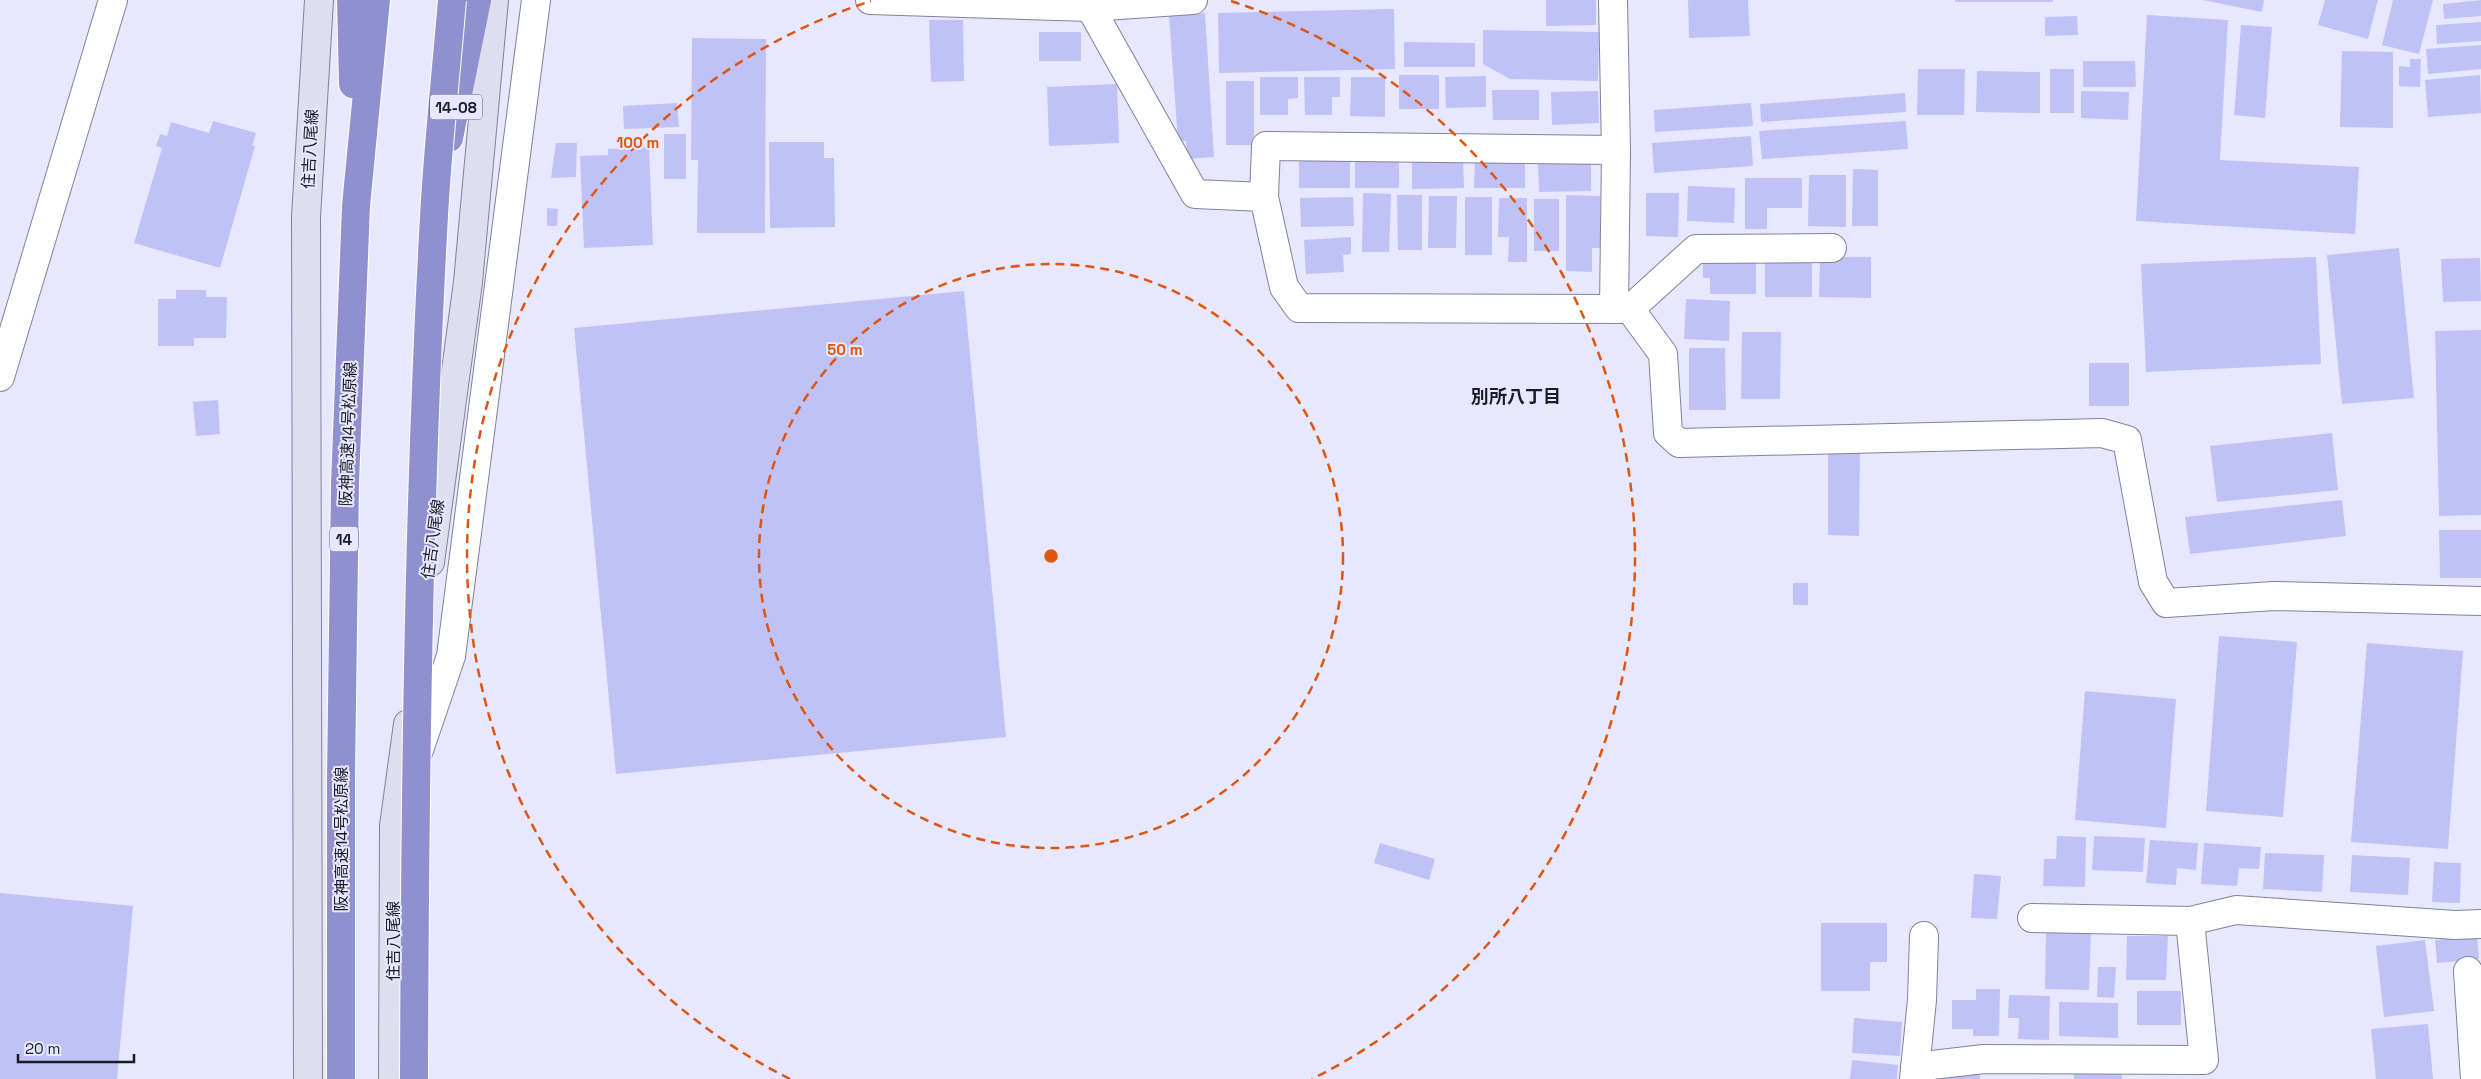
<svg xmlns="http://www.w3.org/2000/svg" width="2481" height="1079" font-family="'Space Grotesk','Noto Sans JP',sans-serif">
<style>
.building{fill:#c0c1f7}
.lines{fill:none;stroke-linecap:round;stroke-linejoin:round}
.minor-casing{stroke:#818296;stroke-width:30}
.secondary-casing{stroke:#818296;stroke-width:30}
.motorway-casing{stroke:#fff;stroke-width:30}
.minor{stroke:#fff;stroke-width:28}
.secondary{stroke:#dedef0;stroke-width:28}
.motorway{stroke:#9190ce;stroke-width:28}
.motorway-bridge-casing{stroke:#fff;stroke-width:30;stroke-linecap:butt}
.motorway-bridge{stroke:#9190ce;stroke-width:28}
.ring{fill:none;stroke:#de560d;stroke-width:2.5;stroke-dasharray:9 6}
.labels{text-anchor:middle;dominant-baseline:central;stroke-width:4;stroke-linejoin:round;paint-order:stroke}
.shield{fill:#e7e8ff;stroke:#585865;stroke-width:1}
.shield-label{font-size:15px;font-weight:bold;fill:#1b1b23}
.street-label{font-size:16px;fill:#1b1b23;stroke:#e7e8ff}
.neighbourhood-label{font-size:18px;font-weight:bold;fill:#1b1b23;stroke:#e7e8ff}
.centre{fill:#de560d;stroke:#e7e8ff;stroke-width:2.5}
.ring-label{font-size:15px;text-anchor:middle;font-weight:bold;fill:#de560d;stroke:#e7e8ff;stroke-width:4;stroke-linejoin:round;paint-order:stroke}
</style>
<rect width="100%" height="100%" fill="#e7e8ff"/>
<g class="building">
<path d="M 1546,0 L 1596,0 L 1596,25 L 1546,26 Z"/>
<path d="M 1688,0 L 1748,0 L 1750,36 L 1689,38 Z"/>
<rect x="1955" y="0" width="98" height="2"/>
<path d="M 2203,0 L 2264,0 L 2262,12 Z"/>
<path d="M 2325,0 L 2378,0 L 2368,39 L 2318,25 Z"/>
<path d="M 2393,0 L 2433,0 L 2419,54 L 2382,45 Z"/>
<path d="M 2481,0 L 2481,16 L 2444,19 L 2443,4 Z"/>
<path d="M 1394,9 L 1395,69 L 1219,73 L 1218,13 Z"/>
<path d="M 1205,13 L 1214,157 L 1187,159 L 1186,141 L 1178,142 L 1169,15 Z"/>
<path d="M 2147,15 L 2228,20 L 2220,160 L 2359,167 L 2355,234 L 2136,221 Z"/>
<path d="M 2077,16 L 2078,35 L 2045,36 L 2045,17 Z"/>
<path d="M 929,20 L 963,20 L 964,81 L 931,82 Z"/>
<path d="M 2481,22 L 2481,41 L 2437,44 L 2436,25 Z"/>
<path d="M 2241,25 L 2272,27 L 2265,118 L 2234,115 Z"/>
<path d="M 1483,30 L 1599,32 L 1598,81 L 1510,79 L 1483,64 Z"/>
<rect x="1039" y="32" width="42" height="29"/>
<path d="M 692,38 L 766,39 L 765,233 L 697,233 L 698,160 L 691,160 Z"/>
<path d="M 1404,42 L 1475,43 L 1475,67 L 1404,67 Z"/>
<path d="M 2481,45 L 2481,69 L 2428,74 L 2426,49 Z"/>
<path d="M 2342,51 L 2393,52 L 2393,128 L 2340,127 Z"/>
<path d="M 2410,59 L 2421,59 L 2420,87 L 2399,86 L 2399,66 L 2410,67 Z"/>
<path d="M 2083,61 L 2135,61 L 2136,87 L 2083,87 Z"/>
<path d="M 1918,69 L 1965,69 L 1964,115 L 1917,115 Z"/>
<rect x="2050" y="69" width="24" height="44"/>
<path d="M 1977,71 L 2040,72 L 2040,113 L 1976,112 Z"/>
<rect x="1399" y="75" width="40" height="34"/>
<path d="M 2480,75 L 2481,113 L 2428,117 L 2425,80 Z"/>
<path d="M 1486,76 L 1486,107 L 1446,108 L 1445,77 Z"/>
<path d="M 1260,77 L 1298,77 L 1298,98 L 1288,99 L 1288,115 L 1260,115 Z"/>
<path d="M 1304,77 L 1340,77 L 1340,97 L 1332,97 L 1332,115 L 1305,115 Z"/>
<path d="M 1351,77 L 1385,77 L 1385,117 L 1350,116 Z"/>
<rect x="1226" y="81" width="28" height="64"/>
<path d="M 1117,84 L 1119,143 L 1049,146 L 1047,87 Z"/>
<path d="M 1492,90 L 1539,90 L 1539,120 L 1493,120 Z"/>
<path d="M 1598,91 L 1599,123 L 1552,125 L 1551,92 Z"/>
<path d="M 2081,91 L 2129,92 L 2128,120 L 2081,118 Z"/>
<path d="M 1905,93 L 1906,112 L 1761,122 L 1760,104 Z"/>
<path d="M 677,103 L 679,127 L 624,129 L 623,106 Z"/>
<path d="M 1751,103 L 1753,126 L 1655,132 L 1654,110 Z"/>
<path d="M 213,121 L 256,133 L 252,146 L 255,146 L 220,268 L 134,243 L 162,148 L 156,146 L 160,134 L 167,136 L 171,122 L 209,133 Z"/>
<path d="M 1906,121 L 1908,149 L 1762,159 L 1759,131 Z"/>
<rect x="664" y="134" width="22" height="45"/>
<path d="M 1751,136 L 1753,166 L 1654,173 L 1652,143 Z"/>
<path d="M 769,142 L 824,142 L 824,158 L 834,158 L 835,227 L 770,228 Z"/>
<path d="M 556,143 L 577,143 L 576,177 L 551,178 Z"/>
<path d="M 649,147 L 653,245 L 584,248 L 580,156 L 608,155 L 608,149 Z"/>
<path d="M 1463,159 L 1464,188 L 1412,189 L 1412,160 Z"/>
<path d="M 1475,159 L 1525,159 L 1525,188 L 1474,188 Z"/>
<rect x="1299" y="161" width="51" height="27"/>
<rect x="1355" y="161" width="44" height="27"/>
<path d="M 1591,161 L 1591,191 L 1539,192 L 1538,162 Z"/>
<path d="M 1853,169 L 1878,170 L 1878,226 L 1852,226 Z"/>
<path d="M 1809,175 L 1846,175 L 1846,227 L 1808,226 Z"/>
<path d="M 1745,178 L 1802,178 L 1802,208 L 1767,208 L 1767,229 L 1745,229 Z"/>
<path d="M 1688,186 L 1735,188 L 1734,223 L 1687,221 Z"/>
<path d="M 1363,193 L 1391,194 L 1389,252 L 1362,252 Z"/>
<path d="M 1646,193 L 1679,193 L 1678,237 L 1646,236 Z"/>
<path d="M 1397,195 L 1422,195 L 1422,250 L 1398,250 Z"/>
<path d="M 1566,195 L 1600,196 L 1600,248 L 1592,248 L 1592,272 L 1566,271 Z"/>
<path d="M 1429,196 L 1457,196 L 1456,248 L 1428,248 Z"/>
<path d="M 1353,197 L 1354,226 L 1301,227 L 1300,198 Z"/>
<rect x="1465" y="197" width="27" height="58"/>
<path d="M 1499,198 L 1527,198 L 1527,262 L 1508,262 L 1509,237 L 1498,237 Z"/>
<rect x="1534" y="199" width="25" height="52"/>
<path d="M 547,208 L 558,209 L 557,226 L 547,226 Z"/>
<path d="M 1351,237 L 1351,254 L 1343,255 L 1344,272 L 1306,274 L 1304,240 Z"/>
<path d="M 2399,248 L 2414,398 L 2342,404 L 2327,255 Z"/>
<path d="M 1703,257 L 1756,257 L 1756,294 L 1710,294 L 1710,278 L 1703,278 Z"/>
<path d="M 1820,257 L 1871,257 L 1871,298 L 1819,297 Z"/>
<path d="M 2316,257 L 2321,364 L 2146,372 L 2141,264 Z"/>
<rect x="1765" y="258" width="47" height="39"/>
<path d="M 2480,258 L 2481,301 L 2443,302 L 2441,259 Z"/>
<path d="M 176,290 L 206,290 L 206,297 L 227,297 L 226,338 L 194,338 L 194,346 L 158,346 L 158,299 L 176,299 Z"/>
<path d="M 964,291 L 1006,737 L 616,774 L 574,328 Z"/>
<path d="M 1686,299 L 1730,301 L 1729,341 L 1684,339 Z"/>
<path d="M 2481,330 L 2481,515 L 2439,516 L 2435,331 Z"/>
<path d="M 1742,332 L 1781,332 L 1780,399 L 1741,399 Z"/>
<path d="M 1689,348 L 1725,348 L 1726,410 L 1689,410 Z"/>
<rect x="2089" y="363" width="40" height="43"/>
<path d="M 218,400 L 220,434 L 196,436 L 193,402 Z"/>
<path d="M 2332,433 L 2338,490 L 2217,502 L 2210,446 Z"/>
<path d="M 1828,447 L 1860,447 L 1859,536 L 1828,535 Z"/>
<path d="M 2342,500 L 2346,536 L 2190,554 L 2185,517 Z"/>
<path d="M 2439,530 L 2481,530 L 2481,578 L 2440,578 Z"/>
<rect x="1793" y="583" width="15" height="22"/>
<path d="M 2219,636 L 2297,642 L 2283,817 L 2206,811 Z"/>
<path d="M 2367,643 L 2463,651 L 2448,849 L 2351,842 Z"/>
<path d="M 2085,691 L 2176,699 L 2166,828 L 2075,820 Z"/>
<path d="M 2057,836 L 2086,837 L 2085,887 L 2043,886 L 2044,859 L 2056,859 Z"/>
<path d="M 2094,836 L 2145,838 L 2143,872 L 2092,870 Z"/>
<path d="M 2150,840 L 2198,843 L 2196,870 L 2177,868 L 2176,885 L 2146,883 Z"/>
<path d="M 1380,843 L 1435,859 L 1429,880 L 1374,863 Z"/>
<path d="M 2204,843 L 2261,847 L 2259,869 L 2239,868 L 2237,886 L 2201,884 Z"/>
<path d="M 2265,853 L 2324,855 L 2322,892 L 2263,889 Z"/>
<path d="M 2352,855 L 2410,858 L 2408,895 L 2350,892 Z"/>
<path d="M 2434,862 L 2461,863 L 2460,903 L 2432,902 Z"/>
<path d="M 1974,874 L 2001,876 L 1997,919 L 1971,918 Z"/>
<path d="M 0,893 L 133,906 L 117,1079 L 0,1079 Z"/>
<path d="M 1821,923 L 1887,923 L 1887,962 L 1870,962 L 1870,991 L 1821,991 Z"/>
<path d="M 2046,930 L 2091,931 L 2089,990 L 2045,989 Z"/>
<path d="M 2127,936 L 2168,936 L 2166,980 L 2126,980 Z"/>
<path d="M 2477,936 L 2479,959 L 2437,963 L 2435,940 Z"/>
<path d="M 2425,940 L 2434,1011 L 2384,1017 L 2376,946 Z"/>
<path d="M 2098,967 L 2116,967 L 2114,998 L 2097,997 Z"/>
<path d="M 1976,989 L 2000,989 L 1999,1036 L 1973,1036 L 1973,1029 L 1952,1029 L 1952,1000 L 1976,1000 Z"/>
<rect x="2137" y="991" width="44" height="34"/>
<path d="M 2009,995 L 2050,996 L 2049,1040 L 2018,1039 L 2019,1018 L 2008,1018 Z"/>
<path d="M 2059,1002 L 2118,1003 L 2118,1038 L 2059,1036 Z"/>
<path d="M 1854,1018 L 1902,1022 L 1900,1056 L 1852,1053 Z"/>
<path d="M 2428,1024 L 2433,1079 L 2376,1079 L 2371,1029 Z"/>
<path d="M 1852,1060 L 1898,1065 L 1897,1079 L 1850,1079 Z"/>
<path d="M 2122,1068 L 2122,1079 L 2074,1079 L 2074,1069 Z"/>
<rect x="1940" y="1074" width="40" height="5"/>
</g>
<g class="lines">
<g class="minor-casing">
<g id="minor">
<path d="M 870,0 L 1090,7 L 1193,0"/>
<path d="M 1613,0 L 1616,150 L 1614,309"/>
<path d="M 1090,7 L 1195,194 L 1264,197 L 1284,287 L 1299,308 L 1630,309 L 1663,354 L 1668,433 L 1679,443 L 2102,433 L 2127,440 L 2153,582 L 2166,603 L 2274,596 L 2481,601"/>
<path d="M 1264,197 L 1266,146 L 1616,150"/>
<path d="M 1630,309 L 1696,249 L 1832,248"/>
<path d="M 0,377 L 113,0"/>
<path d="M 419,750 L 451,656 L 536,0"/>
<path d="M 2032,918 L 2190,921 L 2236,910 L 2455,925 L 2481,924"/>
<path d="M 2468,971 L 2475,1079"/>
<path d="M 1915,1067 L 1984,1059 L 2204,1060 L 2190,921"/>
<path d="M 1914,1079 L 1922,1000 L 1924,936"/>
</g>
</g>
<g class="secondary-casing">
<g id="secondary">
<path d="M 430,562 L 468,282 L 494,0"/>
<path d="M 308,1079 L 306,217 L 319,0"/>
<path d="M 393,1079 L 394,826 L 408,724"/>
</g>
</g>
<g class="motorway-casing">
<g id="motorway">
<path d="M 351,0 L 353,84"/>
<path d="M 449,138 L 477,0"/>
<path d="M 341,1079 L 341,778 L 345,483 L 356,206 L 376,0"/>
</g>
</g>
<use href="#minor" class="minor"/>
<use href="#secondary" class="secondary"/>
<use href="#motorway" class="motorway"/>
<g class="motorway-bridge-casing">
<path id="motorway-bridge" d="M 414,1079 C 415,791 418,504 434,216 C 438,144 446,72 452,0"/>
</g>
<use href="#motorway-bridge" class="motorway-bridge"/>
</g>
<g class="ring">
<circle cx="1051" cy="556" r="292"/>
<path d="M790 1079A584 584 0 0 1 871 1M1231 1A584 584 0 0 1 1312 1079"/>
</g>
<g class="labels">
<g class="shield">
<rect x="430" y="94.5" width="52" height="25" rx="4"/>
<rect x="330" y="526.5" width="28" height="25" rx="4"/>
</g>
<g class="shield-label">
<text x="456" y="107">14-08</text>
<text x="344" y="539">14</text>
</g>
<g class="street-label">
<text transform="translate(310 149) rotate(-87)">住吉八尾線</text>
<text transform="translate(348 434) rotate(-88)">阪神高速14号松原線</text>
<text transform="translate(433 539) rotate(-82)">住吉八尾線</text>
<text transform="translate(341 839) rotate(-90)">阪神高速14号松原線</text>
<text transform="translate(393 941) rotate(-90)">住吉八尾線</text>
</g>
<g class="neighbourhood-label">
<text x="1516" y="396">別所八丁目</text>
</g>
</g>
<circle cx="1051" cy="556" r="8" class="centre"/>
<g class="ring-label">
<text x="638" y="148">100 m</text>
<text x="845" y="355">50 m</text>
</g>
<path d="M18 1054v8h116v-8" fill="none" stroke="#1b1b23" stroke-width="2.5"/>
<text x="25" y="1054" font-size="15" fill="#1b1b23" stroke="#e7e8ff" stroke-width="4" paint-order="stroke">20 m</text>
</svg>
